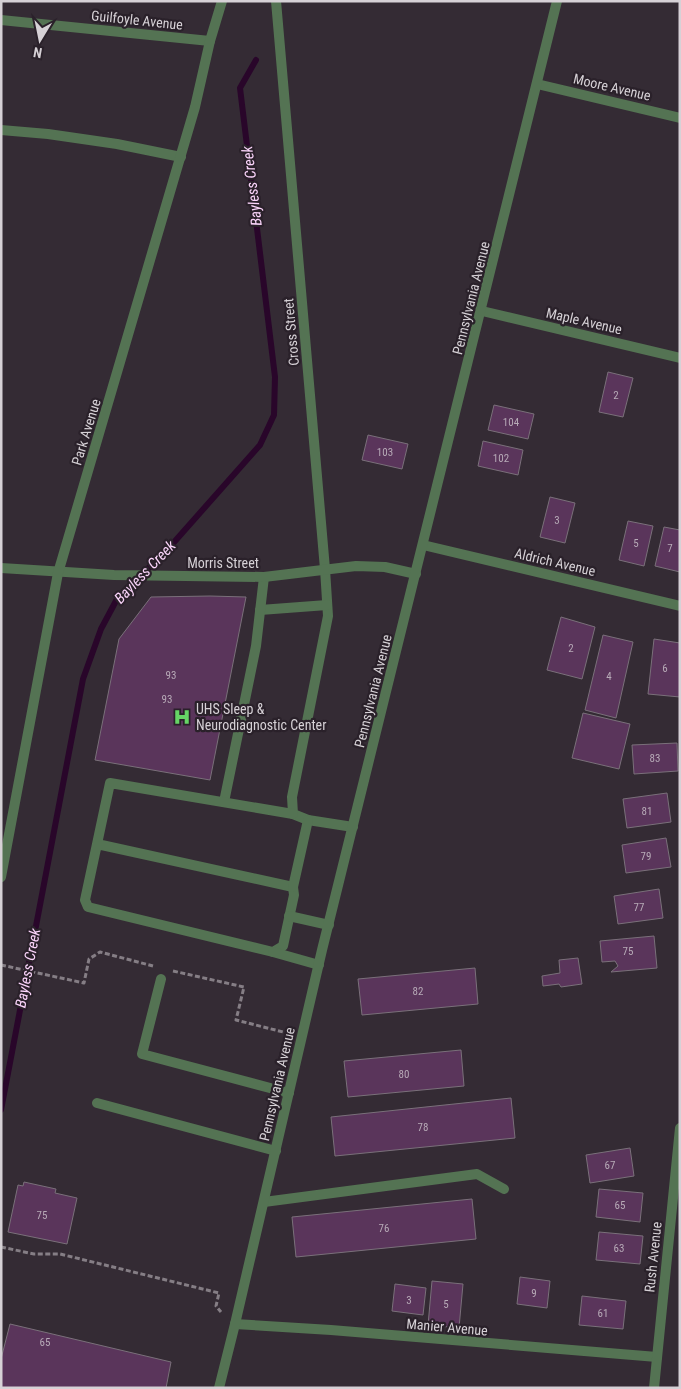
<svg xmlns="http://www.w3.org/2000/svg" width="681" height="1389" font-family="'Roboto Condensed',sans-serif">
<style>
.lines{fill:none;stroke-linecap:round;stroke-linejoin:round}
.stream{stroke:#29062a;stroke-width:6}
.building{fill:#5a355b;stroke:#7a707a}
.path{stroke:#857e85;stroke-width:3;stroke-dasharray:5 2.5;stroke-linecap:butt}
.service{stroke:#547353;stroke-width:10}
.minor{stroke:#547353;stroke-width:10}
.tertiary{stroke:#547353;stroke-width:10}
.labels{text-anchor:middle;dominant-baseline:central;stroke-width:4.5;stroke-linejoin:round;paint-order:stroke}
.number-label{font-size:11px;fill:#b7aab7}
.street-label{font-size:14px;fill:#d6d1d6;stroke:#2a212a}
.poi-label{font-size:14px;fill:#d6d1d6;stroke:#2a212a;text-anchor:start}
.water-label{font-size:15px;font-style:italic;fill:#fbd5fb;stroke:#2a212a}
</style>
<rect width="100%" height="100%" fill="#342b34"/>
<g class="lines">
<path class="stream" d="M 1,1110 L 83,679 L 101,629 L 117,599 L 168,549 L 260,445 L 274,415 L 275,377 L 240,88 L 256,60"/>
</g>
<g class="building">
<path d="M 608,372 L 633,378 L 623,417 L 599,412 Z"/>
<path d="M 494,405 L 534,414 L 528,439 L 488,430 Z"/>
<path d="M 368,435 L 408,444 L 402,469 L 362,460 Z"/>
<path d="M 483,441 L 523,450 L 518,475 L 478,466 Z"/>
<path d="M 550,497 L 575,503 L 565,543 L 540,537 Z"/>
<path d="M 628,521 L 653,526 L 644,566 L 619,560 Z"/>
<path d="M 664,527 L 680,530 L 680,572 L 655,566 Z"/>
<path d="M 210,596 L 246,597 L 210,780 L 95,760 L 119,639 L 151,597 Z"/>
<path d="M 561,617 L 595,627 L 582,679 L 547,670 Z"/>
<path d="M 603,635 L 633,642 L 616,718 L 585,710 Z"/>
<path d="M 654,639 L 680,643 L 680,697 L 648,694 Z"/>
<path d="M 583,713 L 630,724 L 619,769 L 572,758 Z"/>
<path d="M 677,743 L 678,771 L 634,774 L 632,745 Z"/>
<path d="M 667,793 L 671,822 L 627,828 L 623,799 Z"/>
<path d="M 666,838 L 671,867 L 626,873 L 622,845 Z"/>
<path d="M 659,889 L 663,918 L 618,924 L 614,896 Z"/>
<path d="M 654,936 L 657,968 L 611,972 L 618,966 L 615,961 L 602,962 L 600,941 Z"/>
<path d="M 578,958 L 582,984 L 561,987 L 559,984 L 543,986 L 542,976 L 560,973 L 559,960 Z"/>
<path d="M 475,968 L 478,1004 L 362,1015 L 358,979 Z"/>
<path d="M 461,1050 L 464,1086 L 348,1097 L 344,1061 Z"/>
<path d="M 511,1098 L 515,1138 L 335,1156 L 331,1117 Z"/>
<path d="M 630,1148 L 634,1176 L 590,1183 L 586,1155 Z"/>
<path d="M 24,1182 L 56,1189 L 55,1193 L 77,1198 L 67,1244 L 8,1232 L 18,1185 L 23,1186 Z"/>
<path d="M 599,1189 L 643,1193 L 640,1222 L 596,1217 Z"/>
<path d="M 472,1199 L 476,1239 L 296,1257 L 292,1217 Z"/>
<path d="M 599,1232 L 643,1236 L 640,1264 L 596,1260 Z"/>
<path d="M 520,1277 L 550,1281 L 547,1308 L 517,1304 Z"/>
<path d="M 432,1281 L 463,1284 L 459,1328 L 428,1325 Z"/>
<path d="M 395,1284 L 426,1288 L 423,1315 L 392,1311 Z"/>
<path d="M 582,1296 L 626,1301 L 623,1329 L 579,1325 Z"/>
<path d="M 10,1324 L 171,1362 L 166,1388 L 1,1388 L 1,1359 Z"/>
</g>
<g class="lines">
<g class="path">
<path d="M 1,965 L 84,983 L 89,959 L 100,952 L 153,966"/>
<path d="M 173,971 L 244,987 L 236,1020 L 287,1033"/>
<path d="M 1,1247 L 34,1254 L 60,1254 L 219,1293 L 216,1306 L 221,1312"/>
</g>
<g class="service">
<path d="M 1,130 L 48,134 L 117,144 L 181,157"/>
<path d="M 325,569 L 328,616 L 292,797 L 293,814 L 308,820 L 353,827"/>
<path d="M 260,610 L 327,605"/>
<path d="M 224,802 L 256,646 L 264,577"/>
<path d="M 97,844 L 85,900 L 88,907 L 273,952 L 283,946 L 294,895 L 293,887 L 97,844 L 110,783 L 293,814"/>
<path d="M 293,887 L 308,820"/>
<path d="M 289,916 L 329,925"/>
<path d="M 273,952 L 319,965"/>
<path d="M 161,979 L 142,1054 L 289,1093"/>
<path d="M 97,1103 L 276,1151"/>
<path d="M 264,1202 L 477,1174 L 504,1189"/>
</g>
<g class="minor">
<path d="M 276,1 L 325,569"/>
<path d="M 1,20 L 210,41"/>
<path d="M 537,84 L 680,118"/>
<path d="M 482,311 L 680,358"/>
<path d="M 423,545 L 680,606"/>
<path d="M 1,568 L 114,575 L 264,577 L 356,566 L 385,567 L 416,574"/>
<path d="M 235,1324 L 331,1330 L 657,1357"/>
<path d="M 654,1388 L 680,1128"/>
</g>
<g class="tertiary">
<path d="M 1,877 L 58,573 L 195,107 L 210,41 L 222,1"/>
<path d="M 219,1388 L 235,1324 L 322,950 L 557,1"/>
</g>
</g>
<defs>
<g id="hospital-bare" transform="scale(1.35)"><path d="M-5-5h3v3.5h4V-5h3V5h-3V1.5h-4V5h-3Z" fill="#66d466" stroke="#2a212a" stroke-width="2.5" paint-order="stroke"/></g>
</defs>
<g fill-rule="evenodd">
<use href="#hospital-bare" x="182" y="717"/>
</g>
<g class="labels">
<g class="number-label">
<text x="616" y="395">2</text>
<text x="511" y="422">104</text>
<text x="385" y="452">103</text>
<text x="501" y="458">102</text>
<text x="557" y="520">3</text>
<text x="636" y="543">5</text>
<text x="670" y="548">7</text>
<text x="571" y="648">2</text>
<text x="665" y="668">6</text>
<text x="171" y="675">93</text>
<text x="609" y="676">4</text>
<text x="167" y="699">93</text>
<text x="655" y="758">83</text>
<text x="647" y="811">81</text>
<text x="646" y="856">79</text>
<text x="639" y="907">77</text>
<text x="628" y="951">75</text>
<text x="418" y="991">82</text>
<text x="404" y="1074">80</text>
<text x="423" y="1127">78</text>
<text x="610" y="1165">67</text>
<text x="620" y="1205">65</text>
<text x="42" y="1215">75</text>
<text x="384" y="1228">76</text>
<text x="619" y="1248">63</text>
<text x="534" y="1293">9</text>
<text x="409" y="1300">3</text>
<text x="446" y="1304">5</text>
<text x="603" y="1313">61</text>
<text x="45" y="1342">65</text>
</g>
<g class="street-label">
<text transform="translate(137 20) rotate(6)">Guilfoyle Avenue</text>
<text transform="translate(612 87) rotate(13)">Moore Avenue</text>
<text transform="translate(471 298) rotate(-76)">Pennsylvania Avenue</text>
<text transform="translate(584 321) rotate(13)">Maple Avenue</text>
<text transform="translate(291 332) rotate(-95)">Cross Street</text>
<text transform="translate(86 432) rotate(-73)">Park Avenue</text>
<text transform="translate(555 562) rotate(13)">Aldrich Avenue</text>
<text x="223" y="563">Morris Street</text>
<text transform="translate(373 691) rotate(-76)">Pennsylvania Avenue</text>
<text transform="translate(277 1084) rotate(-77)">Pennsylvania Avenue</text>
<text transform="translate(653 1257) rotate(-84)">Rush Avenue</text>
<text transform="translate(447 1327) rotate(5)">Manier Avenue</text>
</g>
<g class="poi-label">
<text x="196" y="709">UHS Sleep &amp;<tspan x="196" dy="16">Neurodiagnostic Center</tspan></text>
</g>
<g class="water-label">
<text transform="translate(252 186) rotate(-97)">Bayless Creek</text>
<text transform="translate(145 572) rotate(-46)">Bayless Creek</text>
<text transform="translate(28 968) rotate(-79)">Bayless Creek</text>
</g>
</g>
<rect width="681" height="1389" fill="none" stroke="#d6d1d6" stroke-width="5"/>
<g transform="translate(40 40) rotate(190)" stroke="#2a212a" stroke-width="4" paint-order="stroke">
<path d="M0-4L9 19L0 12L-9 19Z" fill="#d6d1d6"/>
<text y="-8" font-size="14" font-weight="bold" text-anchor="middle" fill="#d6d1d6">N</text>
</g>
</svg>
